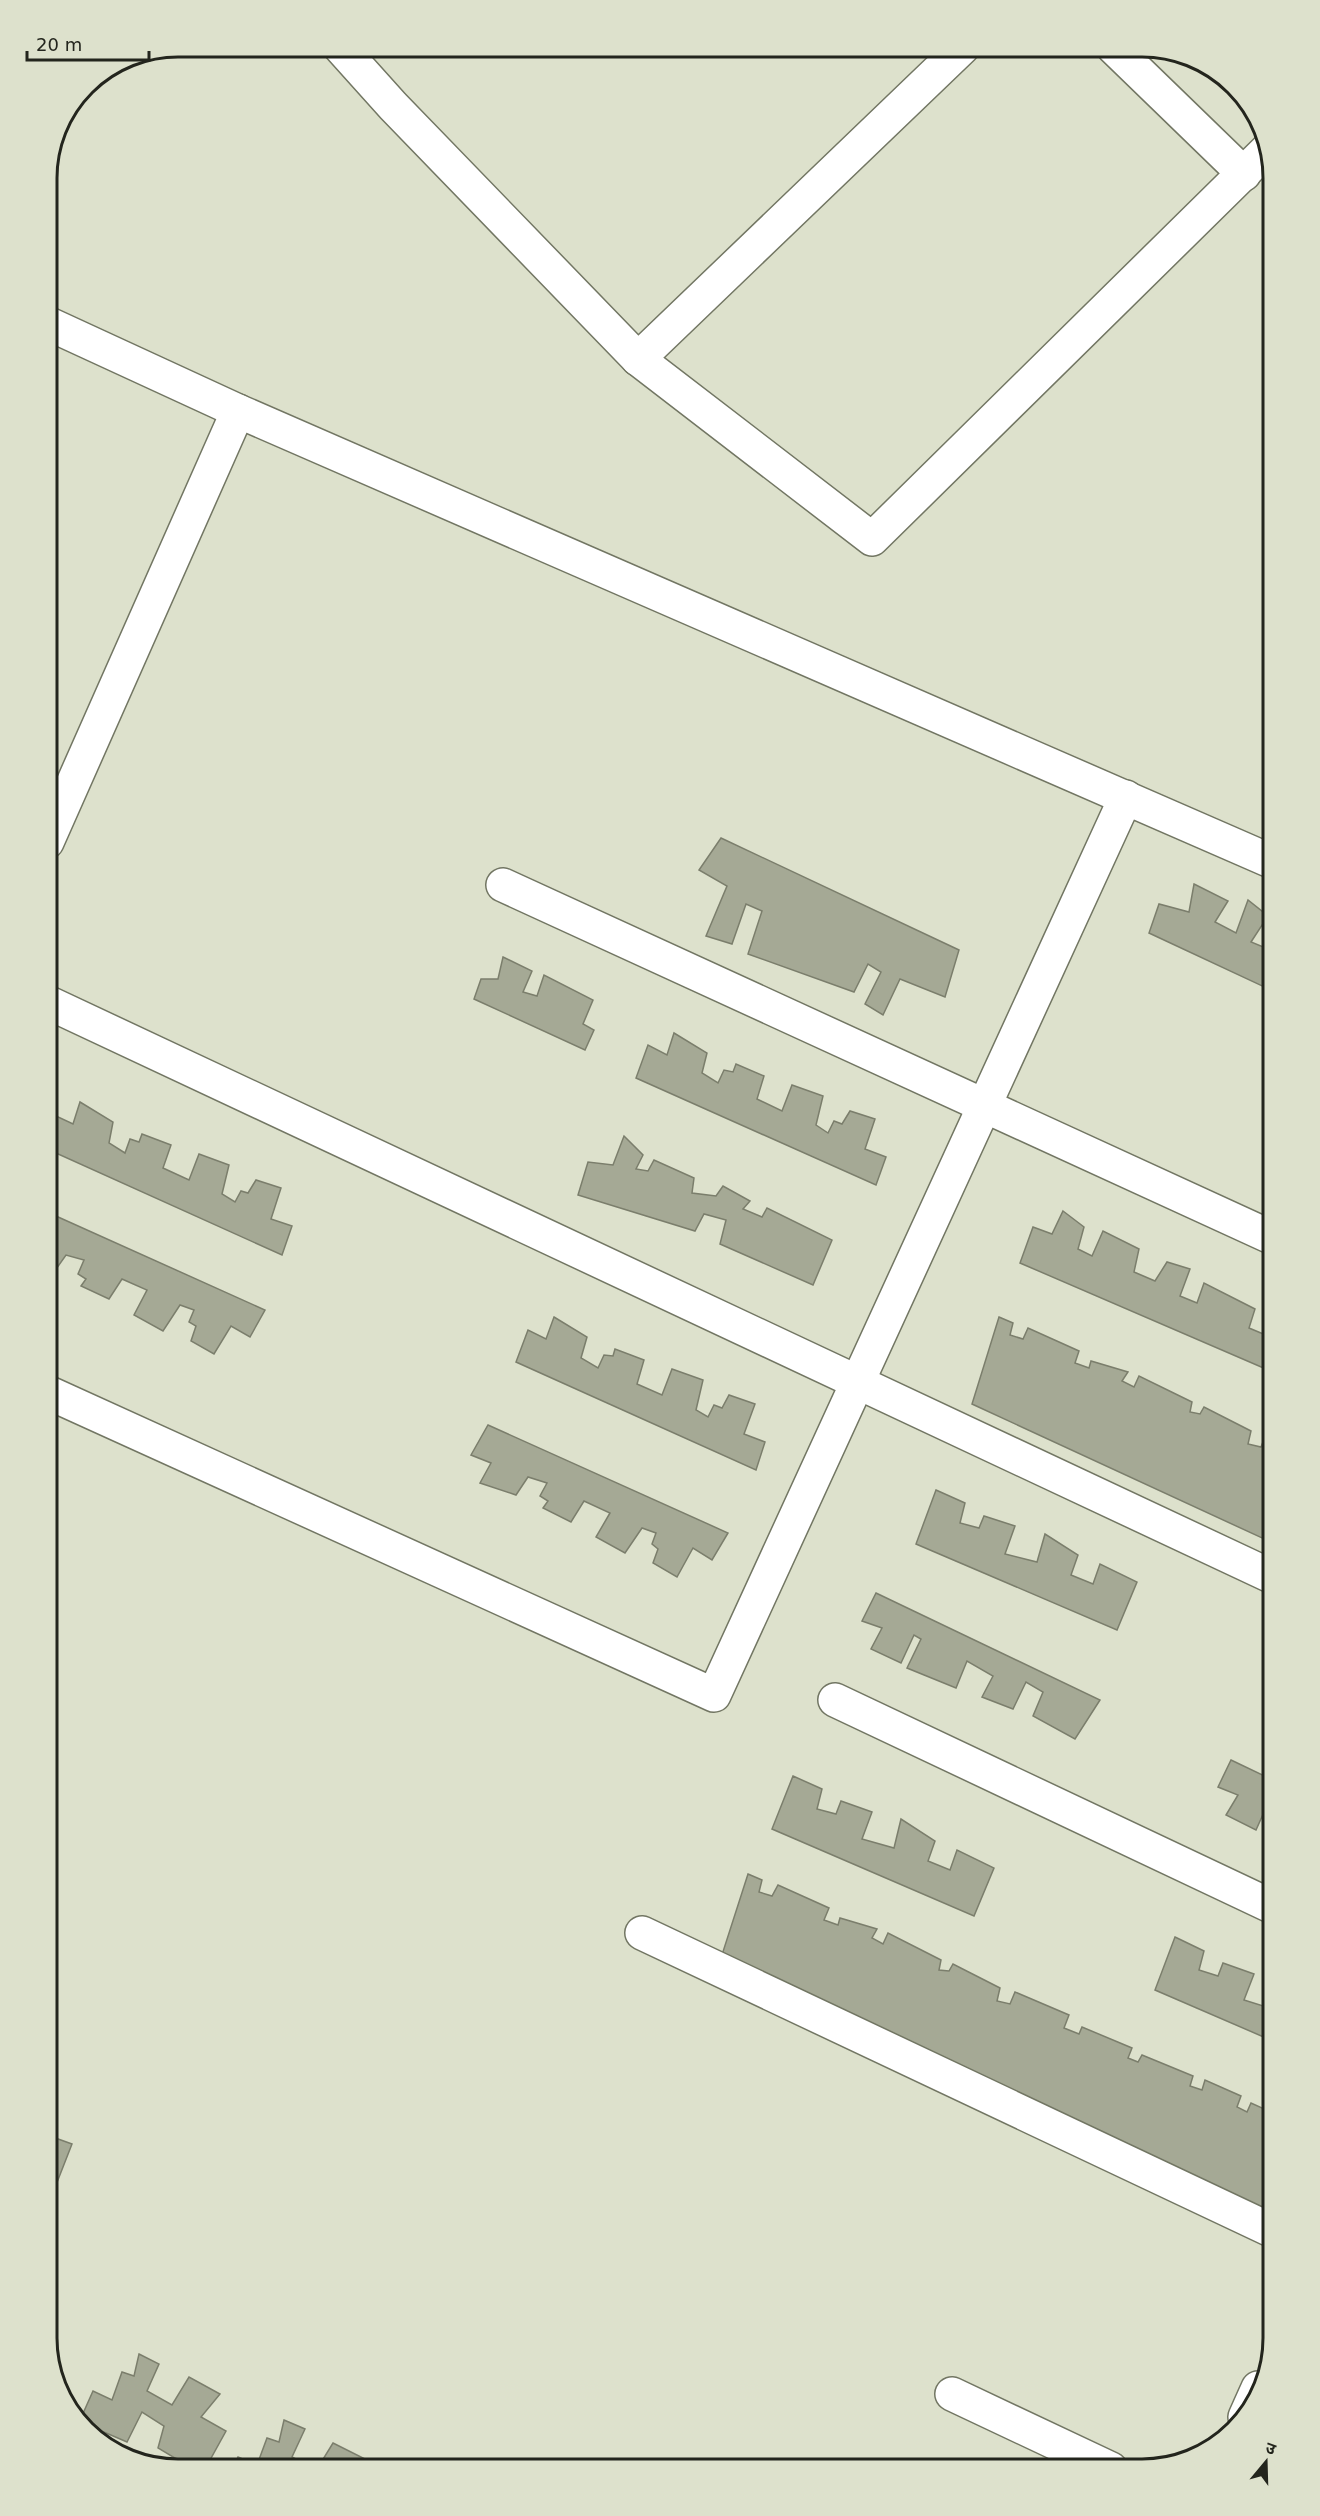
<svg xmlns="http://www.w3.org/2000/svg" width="1320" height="2516" font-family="'DejaVu Sans','Noto Sans Devanagari',sans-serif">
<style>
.building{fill:#a5a995;stroke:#7b7e6c;stroke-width:1.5}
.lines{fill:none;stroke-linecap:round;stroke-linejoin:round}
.minor-casing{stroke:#727663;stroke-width:36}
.minor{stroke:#fff;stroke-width:33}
.rim{fill:none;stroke:#23251d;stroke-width:3}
</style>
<rect width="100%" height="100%" fill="#dde1cc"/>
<g class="building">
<path d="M 721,838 L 959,950 L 945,997 L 900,979 L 883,1015 L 865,1004 L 881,972 L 868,964 L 854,992 L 748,954 L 762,911 L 746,904 L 732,944 L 706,936 L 727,886 L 699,870 Z"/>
<path d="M 1194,884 L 1228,901 L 1215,922 L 1236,933 L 1248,900 L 1268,916 L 1251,942 L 1273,951 L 1273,991 L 1149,933 L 1159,904 L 1189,912 Z"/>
<path d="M 503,957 L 532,971 L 523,992 L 537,996 L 544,975 L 593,1000 L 583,1024 L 594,1030 L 585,1050 L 474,999 L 481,979 L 498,979 Z"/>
<path d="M 674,1033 L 707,1053 L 702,1073 L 718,1083 L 724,1070 L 733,1072 L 736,1064 L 764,1076 L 757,1099 L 782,1111 L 792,1085 L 823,1096 L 816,1125 L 828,1133 L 834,1121 L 842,1124 L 850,1111 L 875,1119 L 865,1149 L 886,1157 L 876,1185 L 636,1078 L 648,1045 L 667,1055 Z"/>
<path d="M 80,1102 L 113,1122 L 109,1143 L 125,1153 L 130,1139 L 139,1142 L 142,1134 L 171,1145 L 163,1168 L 189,1180 L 199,1154 L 229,1165 L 222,1194 L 235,1202 L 241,1191 L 248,1193 L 256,1180 L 281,1188 L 271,1219 L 292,1226 L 282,1255 L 47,1149 L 47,1135 L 54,1115 L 73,1124 Z"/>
<path d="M 624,1136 L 643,1155 L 636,1169 L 648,1171 L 654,1160 L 694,1178 L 692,1193 L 716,1196 L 723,1186 L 750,1201 L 743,1209 L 762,1217 L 767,1208 L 832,1240 L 813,1285 L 720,1244 L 726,1220 L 704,1214 L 695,1231 L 578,1195 L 588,1162 L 613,1165 Z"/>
<path d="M 1063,1211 L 1084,1227 L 1078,1249 L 1092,1256 L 1103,1231 L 1139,1249 L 1134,1272 L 1155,1281 L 1167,1262 L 1190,1269 L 1180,1296 L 1197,1303 L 1204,1283 L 1255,1309 L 1249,1328 L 1273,1338 L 1273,1372 L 1020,1263 L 1033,1227 L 1052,1234 Z"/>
<path d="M 47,1212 L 265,1310 L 250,1337 L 231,1326 L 214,1354 L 191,1341 L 196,1326 L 189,1322 L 194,1310 L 180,1305 L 163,1331 L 134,1315 L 147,1290 L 122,1279 L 109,1299 L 81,1286 L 86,1279 L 78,1274 L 84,1260 L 66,1255 L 54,1272 L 47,1270 Z"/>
<path d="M 554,1317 L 587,1337 L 581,1358 L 598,1368 L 604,1355 L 613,1356 L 615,1349 L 644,1360 L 637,1384 L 662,1395 L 672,1369 L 703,1380 L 696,1410 L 708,1417 L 714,1405 L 722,1408 L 729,1395 L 755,1404 L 744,1434 L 765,1442 L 756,1470 L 516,1362 L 528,1330 L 546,1339 Z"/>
<path d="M 999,1317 L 1013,1323 L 1010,1335 L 1023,1339 L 1028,1328 L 1079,1351 L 1075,1363 L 1089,1368 L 1091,1361 L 1128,1372 L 1122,1381 L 1134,1387 L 1139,1376 L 1192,1402 L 1190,1412 L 1200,1414 L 1204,1407 L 1251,1431 L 1248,1444 L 1261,1447 L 1266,1434 L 1273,1438 L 1273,1543 L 972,1404 Z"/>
<path d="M 488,1425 L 728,1533 L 712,1560 L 693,1548 L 677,1577 L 653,1563 L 658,1549 L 652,1544 L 656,1533 L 642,1528 L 625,1553 L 596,1537 L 610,1513 L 584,1501 L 571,1522 L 543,1508 L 548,1501 L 540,1496 L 547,1483 L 528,1477 L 516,1495 L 480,1483 L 491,1463 L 471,1455 Z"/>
<path d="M 936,1490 L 965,1503 L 960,1523 L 979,1528 L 984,1516 L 1015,1526 L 1005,1554 L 1037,1562 L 1045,1534 L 1078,1555 L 1071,1575 L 1093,1584 L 1100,1564 L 1137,1582 L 1117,1630 L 916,1544 Z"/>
<path d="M 876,1593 L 1100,1700 L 1075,1739 L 1033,1716 L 1043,1692 L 1026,1682 L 1013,1709 L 982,1697 L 993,1676 L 967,1661 L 956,1688 L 907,1668 L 921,1639 L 914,1635 L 901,1663 L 871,1649 L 882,1628 L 862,1621 Z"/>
<path d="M 1231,1760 L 1273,1780 L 1273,1803 L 1269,1801 L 1256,1830 L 1226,1815 L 1238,1795 L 1218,1787 Z"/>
<path d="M 793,1776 L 822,1789 L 817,1809 L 836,1814 L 841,1801 L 872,1812 L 862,1839 L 894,1848 L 901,1819 L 935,1841 L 928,1861 L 950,1870 L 957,1850 L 994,1868 L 974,1916 L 772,1829 Z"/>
<path d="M 1273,1812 L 1273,1839 L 1264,1835 Z"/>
<path d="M 748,1874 L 762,1880 L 759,1892 L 772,1896 L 778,1885 L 829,1908 L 824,1920 L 838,1925 L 840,1918 L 877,1929 L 872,1938 L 883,1944 L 888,1933 L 941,1960 L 939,1970 L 949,1971 L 953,1964 L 1000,1988 L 997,2001 L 1010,2004 L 1015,1992 L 1069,2015 L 1064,2028 L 1079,2034 L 1082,2027 L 1132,2048 L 1128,2058 L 1138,2062 L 1142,2055 L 1193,2076 L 1190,2086 L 1202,2090 L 1205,2080 L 1241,2096 L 1237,2107 L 1247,2112 L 1251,2103 L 1273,2113 L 1273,2215 L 720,1961 Z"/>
<path d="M 1175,1937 L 1204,1951 L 1199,1970 L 1218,1976 L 1223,1963 L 1254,1974 L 1244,2000 L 1273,2009 L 1273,2041 L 1155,1990 Z"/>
<path d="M 47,2135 L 72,2144 L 54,2190 L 47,2187 Z"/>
<path d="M 139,2354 L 159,2364 L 147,2391 L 172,2405 L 189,2377 L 220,2394 L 201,2417 L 226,2431 L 205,2469 L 193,2469 L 158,2448 L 164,2426 L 142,2412 L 127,2442 L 85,2424 L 81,2418 L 93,2391 L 112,2400 L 122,2372 L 134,2376 Z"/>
<path d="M 284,2420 L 305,2429 L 292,2457 L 315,2469 L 232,2469 L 238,2457 L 257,2465 L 267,2438 L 279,2442 Z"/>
<path d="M 333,2443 L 365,2459 L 357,2469 L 317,2469 Z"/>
</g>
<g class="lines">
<g class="minor-casing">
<g id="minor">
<path d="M 340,47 L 393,106 L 638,359 L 872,539 L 1268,149"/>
<path d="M 1113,47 L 1244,174"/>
<path d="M 47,323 L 238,411 L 1273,862"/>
<path d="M 638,359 L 963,47"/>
<path d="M 47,842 L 238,411"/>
<path d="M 503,885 L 1273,1238"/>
<path d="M 47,1002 L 1273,1577"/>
<path d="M 47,1392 L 714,1695 L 1126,797"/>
<path d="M 835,1700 L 1273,1907"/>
<path d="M 642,1933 L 1273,2231"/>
<path d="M 952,2394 L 1111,2469"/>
<path d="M 1245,2417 L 1258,2388"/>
</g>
</g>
<use href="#minor" class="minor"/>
</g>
<path d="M0 0H1320V2516H0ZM178 57H1142A121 121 0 0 1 1263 178V2338A121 121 0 0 1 1142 2459H178A121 121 0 0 1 57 2338V178A121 121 0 0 1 178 57Z" fill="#dde1cc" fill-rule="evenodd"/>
<path class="rim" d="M178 57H1142A121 121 0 0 1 1263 178V2338A121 121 0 0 1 1142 2459H178A121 121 0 0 1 57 2338V178A121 121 0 0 1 178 57Z"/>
<g transform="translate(1266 2462) rotate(19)" stroke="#dde1cc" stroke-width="4.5" paint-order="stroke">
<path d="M0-4.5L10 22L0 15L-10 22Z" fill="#23251d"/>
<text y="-9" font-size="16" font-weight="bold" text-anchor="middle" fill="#23251d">उ</text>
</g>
<path d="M27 51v9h122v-9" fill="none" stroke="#23251d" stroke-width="3"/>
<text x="36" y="51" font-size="18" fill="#23251d" stroke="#dde1cc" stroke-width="4.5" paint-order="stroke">20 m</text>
</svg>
